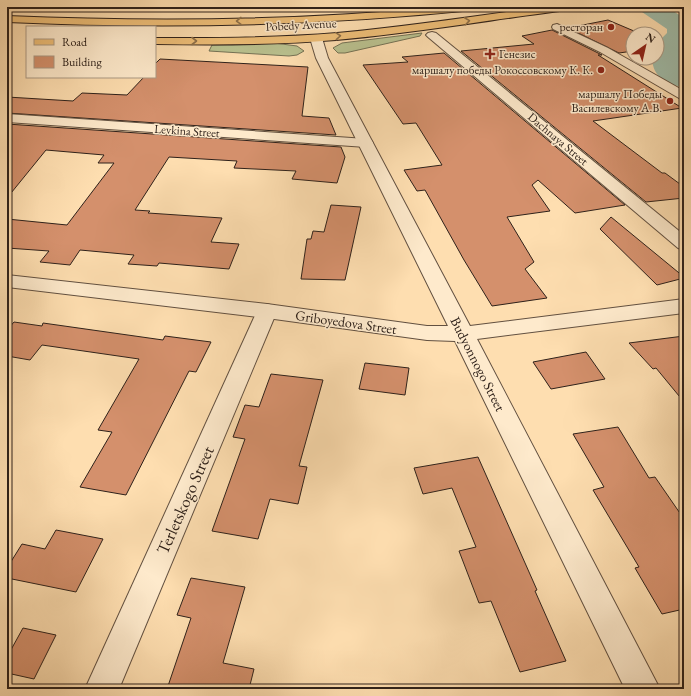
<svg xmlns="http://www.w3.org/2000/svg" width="691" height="696" font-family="'EB Garamond',serif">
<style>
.green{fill:#bac290;stroke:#747255}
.water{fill:#a0bca9;stroke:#727e70}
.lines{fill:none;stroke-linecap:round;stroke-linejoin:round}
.shore{stroke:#676e62;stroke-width:1}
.river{fill:#a0bca9;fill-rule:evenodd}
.building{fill:#d4906c;stroke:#2e211a}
.minor-casing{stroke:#625040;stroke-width:2}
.tertiary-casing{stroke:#625040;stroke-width:2}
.primary-casing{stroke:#2e211a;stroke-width:2}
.minor{fill:#feeacc;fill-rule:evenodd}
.tertiary{fill:#feeacc;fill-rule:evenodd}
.primary{fill:#efbf78;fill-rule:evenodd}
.oneway{stroke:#8e7049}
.poi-dot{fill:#8f2418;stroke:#feeacc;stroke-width:1.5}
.labels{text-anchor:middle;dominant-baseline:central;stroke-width:3;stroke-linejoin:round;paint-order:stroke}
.far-street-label{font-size:12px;fill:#2e211a;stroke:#feeacc}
.far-poi-label{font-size:12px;fill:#2e211a;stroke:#feeacc;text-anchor:end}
.street-label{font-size:14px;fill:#2e211a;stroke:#feeacc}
.near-street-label{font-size:17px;fill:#2e211a;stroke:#feeacc}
</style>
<rect width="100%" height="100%" fill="#fedeb0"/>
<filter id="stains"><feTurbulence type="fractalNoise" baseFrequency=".005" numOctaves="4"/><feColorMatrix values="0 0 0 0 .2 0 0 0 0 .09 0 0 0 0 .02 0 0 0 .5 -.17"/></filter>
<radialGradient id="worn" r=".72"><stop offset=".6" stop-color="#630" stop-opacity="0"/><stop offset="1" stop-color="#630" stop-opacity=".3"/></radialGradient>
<g class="green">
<path d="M 422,33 L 420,36 L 345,53 L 338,53 L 333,48 L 342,43 Z"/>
<path d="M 274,43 L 297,46 L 304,51 L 297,55 L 289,56 L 209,51 L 212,45 Z"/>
</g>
<path class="water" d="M 638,7 L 660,7 L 684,20 L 684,46 L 677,54 L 684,75 L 663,75 L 654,64 L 654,58 L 657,58 L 657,46 L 669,34 L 667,23 Z"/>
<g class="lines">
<g class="shore">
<path d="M 657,48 L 661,47 L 672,36 L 672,19 L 684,23"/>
<path d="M 657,57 L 658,63 L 665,71 L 676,71 L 673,53 L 680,45 L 684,44"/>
</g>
<path class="river" d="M 638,7 L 667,7 L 684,18 L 684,46 L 679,52 L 681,65 L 684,67 L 684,88 C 666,83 653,78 652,58 L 657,58 L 657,43 L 667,33 L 667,29 L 642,12 Z"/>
</g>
<g class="building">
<path d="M 608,20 L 641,34 L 633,34 L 633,51 L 619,53 L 568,28 Z"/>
<path d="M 552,30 L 602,55 L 598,55 L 682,108 L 593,121 L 662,173 L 665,173 L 684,187 L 684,198 L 646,202 L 461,51 L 534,44 L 522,36 Z"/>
<path d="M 444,53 L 625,205 L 575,213 L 538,180 L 532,185 L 550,211 L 507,217 L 534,262 L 525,269 L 547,298 L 492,306 L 464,260 L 425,190 L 417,191 L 404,170 L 442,165 L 416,123 L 403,124 L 363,65 L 408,62 L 402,57 Z"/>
<path d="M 160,59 L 308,67 L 302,116 L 329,118 L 336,135 L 7,113 L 7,97 L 73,101 L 82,93 L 127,95 L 144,77 L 155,77 L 155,64 Z"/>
<path d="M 7,124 L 341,147 L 345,157 L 337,183 L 292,179 L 296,171 L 234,168 L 237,161 L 169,157 L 135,210 L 150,211 L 148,213 L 222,218 L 211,242 L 239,244 L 229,269 L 159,263 L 157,266 L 128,264 L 134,255 L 80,250 L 70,265 L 40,262 L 49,251 L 7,248 L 7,219 L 67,225 L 114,163 L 98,163 L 104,155 L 46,150 L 7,198 Z"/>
<path d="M 331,205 L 361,207 L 345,280 L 301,279 L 307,239 L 311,239 L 313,231 L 324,232 Z"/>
<path d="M 611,217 L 684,277 L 684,278 L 657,285 L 600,229 Z"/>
<path d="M 14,322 L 42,326 L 43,323 L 163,340 L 165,336 L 211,342 L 196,372 L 189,371 L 126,495 L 80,487 L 112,432 L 98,430 L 139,359 L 42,345 L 30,360 L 7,356 L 7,330 Z"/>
<path d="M 684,336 L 684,402 L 656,368 L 653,369 L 629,343 Z"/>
<path d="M 586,352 L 605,379 L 551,389 L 533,362 Z"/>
<path d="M 365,363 L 409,368 L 405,395 L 359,389 Z"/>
<path d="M 271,374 L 323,380 L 299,466 L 307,467 L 298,504 L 270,499 L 258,539 L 212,531 L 245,439 L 233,437 L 245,405 L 259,407 Z"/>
<path d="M 618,427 L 649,478 L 655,477 L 684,519 L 684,609 L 662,614 L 635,568 L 639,567 L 593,490 L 604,487 L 573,434 Z"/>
<path d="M 478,457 L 537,590 L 535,591 L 566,661 L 520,672 L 491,601 L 479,603 L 459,551 L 476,547 L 452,488 L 423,494 L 414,468 Z"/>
<path d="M 56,530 L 103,539 L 76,592 L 7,578 L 7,568 L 22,544 L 45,549 Z"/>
<path d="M 191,578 L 245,587 L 223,663 L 254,669 L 249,689 L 167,689 L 191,618 L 177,615 Z"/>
<path d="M 23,628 L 56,635 L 34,679 L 7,673 L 7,657 Z"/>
</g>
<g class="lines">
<g class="minor-casing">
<g id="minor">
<path d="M 557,24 L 608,48 L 684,91 L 684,101 L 600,52 L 553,29 L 552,27 L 553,25 Z"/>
<path d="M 432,32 L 436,33 L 684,235 L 684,250 L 678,248 L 428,37 L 426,35 L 428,33 Z"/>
<path d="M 7,114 L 366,139 L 371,140 L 373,143 L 371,146 L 366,147 L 7,122 Z"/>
<path d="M 267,304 L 274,306 L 277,311 L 119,689 L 85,689 L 257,311 L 260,306 Z"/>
</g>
</g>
<g class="tertiary-casing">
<path id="tertiary" d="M 316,35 L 322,38 L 328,58 L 470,326 L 684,299 L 684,313 L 477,339 L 660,689 L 625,689 L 455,341 L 427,340 L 267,318 L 7,287 L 7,275 L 267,304 L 427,326 L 448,326 L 316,58 L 310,38 Z"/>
</g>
<g class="primary-casing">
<g id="primary">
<path d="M 442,7 L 478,7 L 473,10 C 318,26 163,29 7,22 L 7,16 C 152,22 297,21 442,7 Z"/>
<path d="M 544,7 L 572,7 L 567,10 C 490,20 414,33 336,40 C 276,45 215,45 155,44 L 155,38 C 216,38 276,38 337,33 C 406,27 475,16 544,7 Z"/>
</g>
</g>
<use href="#minor" class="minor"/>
<use href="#tertiary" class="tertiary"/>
<use href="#primary" class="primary"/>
</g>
<defs><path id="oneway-chevron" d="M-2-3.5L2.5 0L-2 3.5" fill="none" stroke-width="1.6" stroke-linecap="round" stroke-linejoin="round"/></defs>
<g class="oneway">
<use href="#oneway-chevron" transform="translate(239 21) rotate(179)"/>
<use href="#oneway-chevron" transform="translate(467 21) rotate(-8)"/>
<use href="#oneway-chevron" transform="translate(338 36) rotate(-5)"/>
<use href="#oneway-chevron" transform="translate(194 41)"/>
</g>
<g class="poi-dot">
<circle cx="611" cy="27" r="4"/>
<path d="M488 48h4v4h4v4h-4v4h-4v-4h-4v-4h4z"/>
<circle cx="601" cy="70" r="4"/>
<circle cx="670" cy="101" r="4"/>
</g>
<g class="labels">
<g class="far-street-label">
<text transform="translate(301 25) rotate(-3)">Pobedy Avenue</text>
<text transform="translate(187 131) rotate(4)">Levkina Street</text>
<text transform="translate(558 139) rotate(40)">Dachnaya Street</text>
</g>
<g class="far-poi-label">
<text x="603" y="27">ресторан</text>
<text x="499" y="54" text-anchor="start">Генезис</text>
<text x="593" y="70">маршалу победы Рокоссовскому К. К.</text>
<text x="662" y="94">маршалу Победы<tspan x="662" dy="14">Василевскому А.В.</tspan></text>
</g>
<g class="street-label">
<text transform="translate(346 322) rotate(8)">Griboyedova Street</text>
<text transform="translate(478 364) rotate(63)">Budyonnogo Street</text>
</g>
<g class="near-street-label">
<text transform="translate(185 500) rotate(-66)">Terletskogo Street</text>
</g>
</g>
<rect width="691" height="696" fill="none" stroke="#fedeb0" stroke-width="24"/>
<rect x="8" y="8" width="675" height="680" fill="none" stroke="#2e211a" stroke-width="2"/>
<rect x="12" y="12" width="667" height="672" fill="none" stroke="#2e211a"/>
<rect x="26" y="26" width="130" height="52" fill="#feeacc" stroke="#ab9a85"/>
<rect x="34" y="39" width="20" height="6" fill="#efbf78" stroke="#ab9a85"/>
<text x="62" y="46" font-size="12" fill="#2e211a">Road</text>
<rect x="34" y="56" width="20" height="12" fill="#d4906c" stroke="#ab9a85"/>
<text x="62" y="66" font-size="12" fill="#2e211a">Building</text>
<g transform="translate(645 46) rotate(34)"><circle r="19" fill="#feeacc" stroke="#ab9a85"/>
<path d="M0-3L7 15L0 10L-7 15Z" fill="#8f2418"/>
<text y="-6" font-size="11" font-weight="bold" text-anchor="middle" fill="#2e211a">N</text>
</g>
<rect width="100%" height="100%" filter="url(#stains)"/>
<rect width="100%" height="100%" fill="url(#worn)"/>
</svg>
